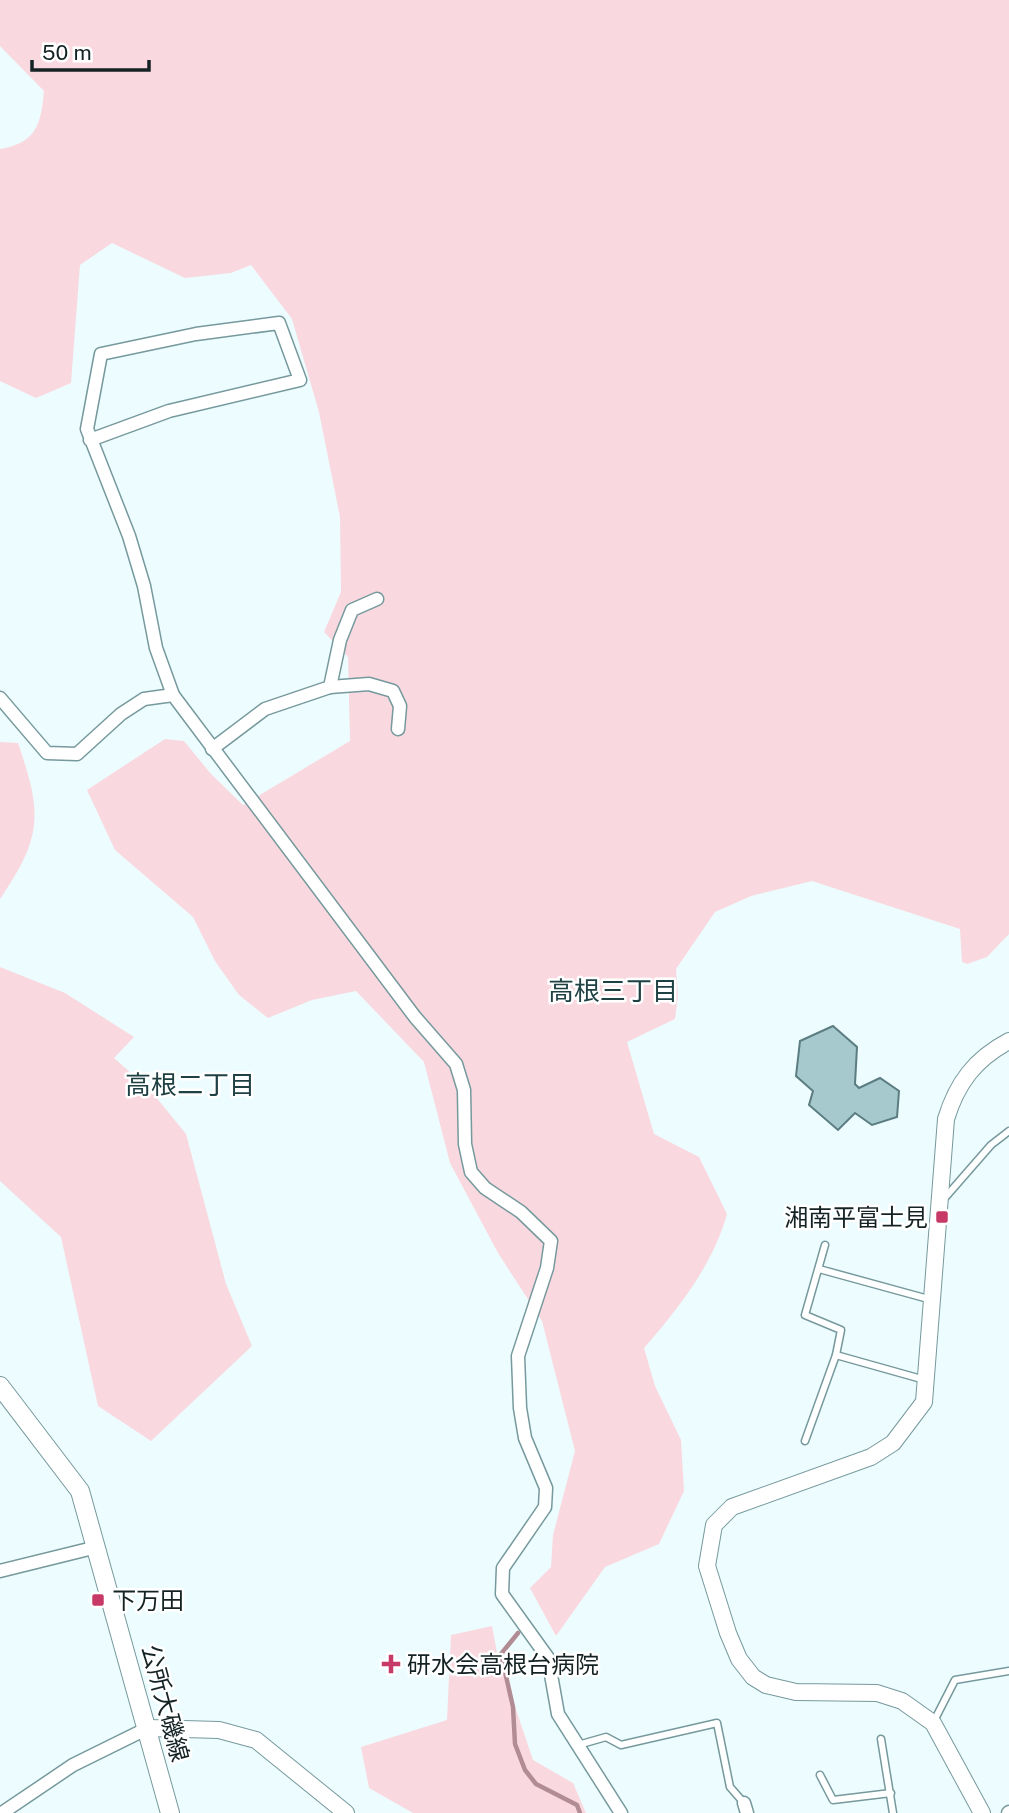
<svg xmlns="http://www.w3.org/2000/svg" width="1009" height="1813" font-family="'Public Sans','Noto Sans JP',sans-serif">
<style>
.green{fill:#f9d9df}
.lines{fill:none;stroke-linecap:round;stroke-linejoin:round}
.stream{stroke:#b28c95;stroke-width:4.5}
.building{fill:#a5c9cd;stroke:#5b7d81;stroke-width:2}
.service-casing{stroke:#76999d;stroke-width:9}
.minor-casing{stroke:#76999d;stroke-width:15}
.tertiary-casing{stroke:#76999d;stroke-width:18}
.secondary-casing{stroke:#76999d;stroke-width:20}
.service{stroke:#fff;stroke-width:6}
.minor{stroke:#fff;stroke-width:12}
.tertiary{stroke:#fff;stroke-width:16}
.secondary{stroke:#fff;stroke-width:18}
.poi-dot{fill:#c73a68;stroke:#fff;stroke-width:2.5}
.labels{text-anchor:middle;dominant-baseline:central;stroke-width:5;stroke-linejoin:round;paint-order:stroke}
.poi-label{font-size:24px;fill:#142224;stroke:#fff;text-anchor:start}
.street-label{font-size:24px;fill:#142224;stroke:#fff}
.neighbourhood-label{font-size:26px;fill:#204144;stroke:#fff}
</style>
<rect width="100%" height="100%" fill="#edfcfe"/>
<g class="green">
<path d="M 0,0 L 1009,0 L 1009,934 L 987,957 L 967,964 L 962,962 L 960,929 L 812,881 L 751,896 L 715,912 L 676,969 L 678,996 L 675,1019 L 627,1042 L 654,1134 L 699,1157 L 727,1214 C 713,1265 678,1309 644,1348 L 655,1386 L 681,1440 L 684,1491 L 659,1544 L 605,1567 L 556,1636 L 530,1588 L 551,1567 L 553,1535 L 575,1451 L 542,1321 L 498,1253 L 450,1163 L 424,1062 L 356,991 L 312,1000 L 268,1018 L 239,995 L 215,961 L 193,917 L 115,850 L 87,790 L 165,739 L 184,741 L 211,774 L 243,805 L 350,741 L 348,657 L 324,632 L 341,592 L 340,517 L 319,412 L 292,319 L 251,265 L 231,273 L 185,278 L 112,243 L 80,265 L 71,383 L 36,398 L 0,381 L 0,149 C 36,143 41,125 44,91 L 0,46 Z"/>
<path d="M 0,742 L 18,743 C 42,813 43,836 0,899 Z"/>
<path d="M 0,967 L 65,993 L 134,1037 L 114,1058 L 151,1091 L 186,1134 L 226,1284 L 252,1346 L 151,1441 L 98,1406 L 61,1237 L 0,1181 Z"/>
<path d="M 492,1626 L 497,1653 L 533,1760 L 573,1783 L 586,1813 L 413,1813 L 369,1788 L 361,1747 L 447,1720 L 451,1635 Z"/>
</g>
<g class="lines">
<path class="stream" d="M 518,1633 L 501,1654 L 513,1707 L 515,1744 L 525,1770 L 536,1784 L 577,1805 L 580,1813"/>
</g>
<path class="building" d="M 833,1026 L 857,1047 L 855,1084 L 859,1088 L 880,1078 L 899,1091 L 897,1117 L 872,1125 L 855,1113 L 838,1130 L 809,1105 L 813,1091 L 796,1076 L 800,1041 Z"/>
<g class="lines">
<g class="service-casing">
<g id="service">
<path d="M 943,1200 L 991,1145 L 1009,1131"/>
<path d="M 819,1269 L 932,1300"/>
<path d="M 836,1355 L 925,1380"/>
<path d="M 805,1441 L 836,1355 L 841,1330 L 805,1315 L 825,1245"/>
<path d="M 933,1723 L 955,1680 L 1009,1671"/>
<path d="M 881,1739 L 893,1813"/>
<path d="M 578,1745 L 606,1737 L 621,1745 L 717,1723 L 730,1787 L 744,1803"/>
<path d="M 820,1775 L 833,1800 L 891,1793"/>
</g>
</g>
<g class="minor-casing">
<g id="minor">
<path d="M 90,440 L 169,411 L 300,380 L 279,323 L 196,334 L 101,354 L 87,429 L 129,536 L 144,586 L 156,648 L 173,695"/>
<path d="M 330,687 L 369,684 L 393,691 L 400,706 L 398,729"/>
<path d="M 0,698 L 47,753 L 77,754 L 121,714 L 144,699 L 173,695 L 415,1017 L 456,1064 L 464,1090 L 465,1144 L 471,1172 L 485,1188 L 521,1212 L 551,1241 L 547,1268 L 518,1356 L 520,1408 L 525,1438 L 546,1488 L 545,1507 L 503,1568 L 502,1594 L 548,1658 L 558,1714 L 621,1813"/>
<path d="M 212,749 L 265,709 L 330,687 L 340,640 L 352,610 L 377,599"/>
<path d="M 0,1571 L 97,1547"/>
<path d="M 744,1803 L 747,1813"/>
<path d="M 2,1813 L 73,1765 L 148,1728"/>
<path d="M 1008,1813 L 1009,1812"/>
</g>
</g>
<g class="tertiary-casing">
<g id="tertiary">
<path d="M 148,1728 L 219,1730 L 256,1740 L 346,1813"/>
<path d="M 982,1813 L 933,1723 L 902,1701 L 877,1693 L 796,1692 L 766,1685 L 753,1677 L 739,1659 L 728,1633 L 707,1566 L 714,1525 L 732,1507 L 871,1457 L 893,1443 L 924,1402 L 946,1119 C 957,1083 975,1059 1009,1041"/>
</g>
</g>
<g class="secondary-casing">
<path id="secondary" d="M 0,1386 L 80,1491 L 170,1813"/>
</g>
<use href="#service" class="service"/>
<use href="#minor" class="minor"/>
<use href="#tertiary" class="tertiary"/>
<use href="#secondary" class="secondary"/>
</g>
<g class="poi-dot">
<rect x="935" y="1210" width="14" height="14" rx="3.5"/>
<rect x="91" y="1593" width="14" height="14" rx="3.5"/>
<path d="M387.5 1653.5h7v7h7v7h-7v7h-7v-7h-7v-7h7z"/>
</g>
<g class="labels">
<g class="poi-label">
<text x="928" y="1217" text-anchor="end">湘南平富士見</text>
<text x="112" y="1600">下万田</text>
<text x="407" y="1664">研水会高根台病院</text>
</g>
<g class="street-label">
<text transform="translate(166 1703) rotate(75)">公所大磯線</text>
</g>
<g class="neighbourhood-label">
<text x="613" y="990">高根三丁目</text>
<text x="190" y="1084">高根二丁目</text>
</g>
</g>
<path d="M32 60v10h117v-10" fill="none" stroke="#142224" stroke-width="3.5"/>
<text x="42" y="60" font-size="21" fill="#142224" stroke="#ffffff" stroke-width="5" paint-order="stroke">50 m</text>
</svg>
